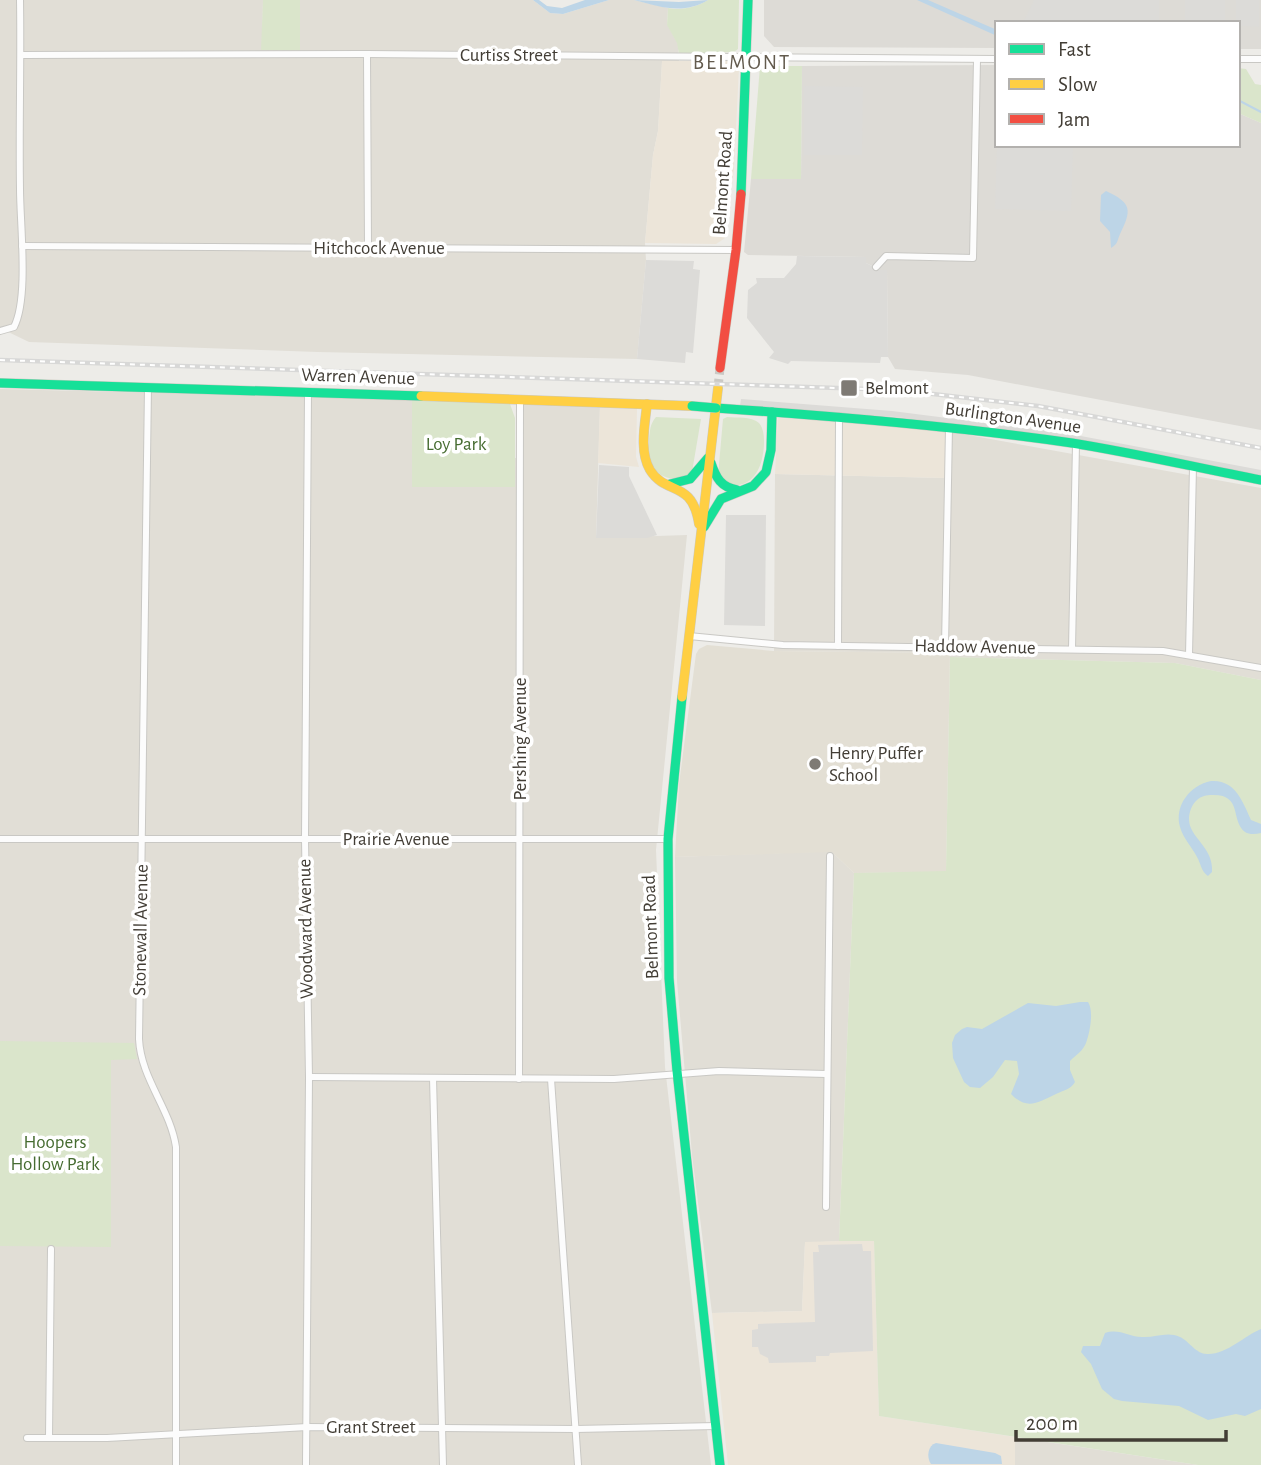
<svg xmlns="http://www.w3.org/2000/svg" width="1261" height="1465" font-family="'Alegreya Sans',sans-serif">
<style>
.residential{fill:#e1ded6}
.commercial{fill:#ece5d9}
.industrial{fill:#dddbd6}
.education{fill:#e3dfd4}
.green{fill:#dae5cb}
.parking{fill:#dcdbd8}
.water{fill:#bdd5e7}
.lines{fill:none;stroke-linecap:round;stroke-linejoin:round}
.stream{stroke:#bdd5e7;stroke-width:2}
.secondary-tunnel{stroke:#cbc9c4;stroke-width:9;stroke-dasharray:9 4.5;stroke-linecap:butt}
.street-casing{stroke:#c9c8c4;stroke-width:8}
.fast-casing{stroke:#cbc9c0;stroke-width:10}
.slow-casing{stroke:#cbc9c0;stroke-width:10}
.jam-casing{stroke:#cbc9c0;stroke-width:10}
.street{stroke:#fcfcfc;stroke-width:6}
.fast{stroke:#16e098;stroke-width:9}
.slow{stroke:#ffcf43;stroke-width:9}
.jam{stroke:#f24e42;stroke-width:9}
.rail-casing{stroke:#d8d8d7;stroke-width:4.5}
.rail{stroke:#fff;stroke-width:2;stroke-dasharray:5;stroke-linecap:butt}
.fast-bridge-casing{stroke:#cbc9c0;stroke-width:10;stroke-linecap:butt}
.fast-bridge{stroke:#16e098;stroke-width:9}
.poi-dot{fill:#7e7a74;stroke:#fff;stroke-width:2.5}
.labels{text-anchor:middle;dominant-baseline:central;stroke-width:7;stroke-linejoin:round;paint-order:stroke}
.street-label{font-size:19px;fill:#423d35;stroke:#fff}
.poi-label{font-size:19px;fill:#423d35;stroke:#fff;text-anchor:start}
.park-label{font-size:19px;fill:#466c31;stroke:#fff}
.neighbourhood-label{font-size:21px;letter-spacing:2px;fill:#635b4e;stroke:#fff}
</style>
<rect width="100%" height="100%" fill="#edece8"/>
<g class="residential">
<path d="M 0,0 L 263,0 L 262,50 L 300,50 L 300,0 L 533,0 L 550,13 L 563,14 L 609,0 L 634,0 L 668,8 L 667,24 L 678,44 L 679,61 L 662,62 L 658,131 L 653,155 L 645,243 L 646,260 L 637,359 L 318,352 L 29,342 L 0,328 Z"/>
<path d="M 0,389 L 412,399 L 412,487 L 515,487 L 515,458 L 522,458 L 523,402 L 600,406 L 596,538 L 687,535 L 656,850 L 665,1067 L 711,1465 L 0,1465 Z"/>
<path d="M 946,431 L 1261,488 L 1261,680 L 1175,663 L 950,657 L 950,653 L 774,651 L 775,474 L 944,478 Z"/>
<path d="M 814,852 L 832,852 L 854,873 L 839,1241 L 805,1243 L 802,1311 L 712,1313 L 692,1155 L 677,981 L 675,857 Z"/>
<path d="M 1015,1437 L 1198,1465 L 1015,1465 Z"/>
</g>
<g class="commercial">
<path d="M 662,61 L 728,61 L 736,63 L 739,68 L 734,169 L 726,232 L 725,238 L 716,244 L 645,243 L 653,155 L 658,131 Z"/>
<path d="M 600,406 L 637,409 L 636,457 L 639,467 L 598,463 Z"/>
<path d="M 778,418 L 849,422 L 946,431 L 945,478 L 775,474 Z"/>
<path d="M 874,1240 L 879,1416 L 1015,1437 L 1015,1465 L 728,1465 L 712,1313 L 802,1311 L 805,1242 Z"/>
</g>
<g class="industrial">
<path d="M 764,0 L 1261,0 L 1261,49 L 1238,49 L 1238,23 L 997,23 L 997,48 L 774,47 L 764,36 Z"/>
<path d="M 997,65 L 997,145 L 1238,145 L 1238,113 L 1261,123 L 1261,430 L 968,375 L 895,369 L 888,357 L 887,270 L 880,270 L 866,263 L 866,257 L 748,255 L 744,252 L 751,179 L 801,178 L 802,66 Z"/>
</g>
<path class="education" d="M 707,645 L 774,651 L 950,653 L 946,872 L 854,873 L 832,852 L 675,857 L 679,784 L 696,654 L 699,649 Z"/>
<g class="green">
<path d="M 263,0 L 300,0 L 300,51 L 261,50 Z"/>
<path d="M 708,0 L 739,0 L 738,49 L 734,52 L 679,54 L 677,43 L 667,25 L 668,8 C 682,11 696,7 708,0 Z"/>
<path d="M 760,66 L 802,66 L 801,179 L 751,179 Z"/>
<path d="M 1238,68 L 1246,69 L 1255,84 L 1261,85 L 1261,123 L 1238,113 Z"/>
<path d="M 412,399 L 510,404 L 515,418 L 515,487 L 412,487 Z"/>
<path d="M 656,417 L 701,419 L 692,472 L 684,479 C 655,481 648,465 649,439 C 650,430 650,424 656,417 Z"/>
<path d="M 727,417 C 736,418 751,416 759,423 C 764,429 764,437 764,444 C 763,468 753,490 725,485 L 718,476 L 723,419 Z"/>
<path d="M 950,657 L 1175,663 L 1261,680 L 1261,1465 L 1198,1465 L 879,1416 L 874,1241 L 839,1241 L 854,873 L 946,871 Z"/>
<path d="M 0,1041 L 134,1043 L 137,1059 L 111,1060 L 111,1247 L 0,1246 Z"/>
</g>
<g class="parking">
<path d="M 1034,0 L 1159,0 L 1159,23 L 1023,23 Z"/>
<rect x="1185" y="0" width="40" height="23"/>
<path d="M 1236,0 L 1259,0 L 1259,27 L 1238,26 L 1238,23 L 1236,23 Z"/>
<path d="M 804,86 L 863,87 L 862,155 L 804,155 Z"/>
<path d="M 997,145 L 1073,145 L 1071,211 L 995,209 Z"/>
<path d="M 797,256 L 866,257 L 866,263 L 880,270 L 887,270 L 888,357 L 881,357 L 880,363 L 791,361 L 788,364 L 769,358 L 774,352 L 747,318 L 748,290 L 757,283 L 756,278 L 784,278 L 796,264 Z"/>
<path d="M 646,260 L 694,261 L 693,269 L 700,270 L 693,353 L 686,352 L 685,363 L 637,359 Z"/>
<path d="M 741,399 L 892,411 L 1065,433 L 1261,470 L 1261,477 L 1044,436 L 896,417 L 740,406 Z"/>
<path d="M 599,465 L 629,467 L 629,476 L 657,535 L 647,538 L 596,538 Z"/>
<path d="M 726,515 L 766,515 L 765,626 L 724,625 Z"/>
<path d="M 862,1244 L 863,1251 L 871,1251 L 873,1351 L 830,1353 L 829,1356 L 816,1356 L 816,1362 L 769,1363 L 768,1358 L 760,1354 L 758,1347 L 752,1347 L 752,1330 L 758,1329 L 758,1324 L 815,1322 L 813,1252 L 819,1252 L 818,1245 Z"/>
</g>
<g class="water">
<path d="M 533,0 L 539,0 L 547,6 L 562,8 L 585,0 L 609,0 L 563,14 L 550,13 Z"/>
<path d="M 634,0 L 679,2 L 708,0 C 683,15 661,7 634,0 Z"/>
<path d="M 917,0 L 928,0 L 997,30 L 997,36 Z"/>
<path d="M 1106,191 C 1132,203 1132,210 1120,234 C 1117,241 1118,244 1111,248 L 1110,232 L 1100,221 L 1101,195 Z"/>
<path d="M 1211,781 C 1235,779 1243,802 1251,820 L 1261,824 L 1261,833 C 1256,834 1250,835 1245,832 C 1230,820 1243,794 1212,795 C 1207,795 1201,796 1197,800 C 1192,804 1189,812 1189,819 C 1189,838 1214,847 1212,872 L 1208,876 C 1201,871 1201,864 1197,857 C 1192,847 1183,838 1180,827 C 1174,806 1190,785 1211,781 Z"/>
<path d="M 1080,1002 L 1088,1002 C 1094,1011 1090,1032 1086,1043 C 1083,1051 1076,1055 1070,1061 L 1070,1070 L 1075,1082 C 1070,1090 1064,1090 1056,1094 C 1039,1102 1027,1111 1011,1094 L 1019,1074 L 1017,1061 L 1005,1060 L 993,1077 L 980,1088 L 970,1087 L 964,1082 L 953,1058 L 952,1043 L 955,1035 L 962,1029 L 967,1027 L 982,1029 L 1028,1003 L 1056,1006 Z"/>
<path d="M 1261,1329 L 1261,1409 L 1245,1416 L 1236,1414 L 1208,1420 L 1179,1406 L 1122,1401 L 1114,1399 L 1102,1389 L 1091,1364 L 1081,1352 L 1083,1346 L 1100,1346 L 1105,1333 C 1119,1328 1129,1337 1142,1337 C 1155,1338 1167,1331 1180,1337 C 1189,1341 1196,1354 1207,1354 C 1226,1355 1244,1336 1261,1329 Z"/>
<path d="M 936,1443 L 995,1453 L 1001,1456 L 1002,1464 L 931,1464 C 926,1457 928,1445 936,1443 Z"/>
</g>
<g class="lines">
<path class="stream" d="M 1238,100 L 1261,112"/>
<path class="secondary-tunnel" d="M 718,388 L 720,368"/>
<g class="street-casing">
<g id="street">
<path d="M 367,54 L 368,247"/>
<path d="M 21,55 L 367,54 L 997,59"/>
<path d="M 1238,59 L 1261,59"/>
<path d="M 22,246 L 736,250"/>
<path d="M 876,267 L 886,256 L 973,258 L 977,60"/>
<path d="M 0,331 L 14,327 C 29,298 20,224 20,189 C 19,126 21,63 20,0"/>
<path d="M 148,387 L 139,1039 C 141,1079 170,1108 176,1147 L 176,1465"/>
<path d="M 689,636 L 783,645 L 1163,651 L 1261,668"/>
<path d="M 838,646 L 839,416"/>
<path d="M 945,647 L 949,427"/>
<path d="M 1072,649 L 1076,444"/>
<path d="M 1189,655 L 1193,467"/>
<path d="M 0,839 L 666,839"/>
<path d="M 309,1077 L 614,1079 L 719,1071 L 826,1074"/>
<path d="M 433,1078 L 443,1465"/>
<path d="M 519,1079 L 520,399"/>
<path d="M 551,1079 L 578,1465"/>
<path d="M 826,1207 L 830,856"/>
<path d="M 49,1437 L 51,1249"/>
<path d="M 27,1438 L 107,1438 L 307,1427 L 576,1429 L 716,1426"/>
<path d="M 306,1465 L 309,1077 L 305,839 L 308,393"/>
</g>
</g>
<g class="fast-casing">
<g id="fast">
<path d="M 741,194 L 748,0"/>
<path d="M 0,383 L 421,396"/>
<path d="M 716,408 C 835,416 954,426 1072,443 C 1135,453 1198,468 1261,480"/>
<path d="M 711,463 C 716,478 721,487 737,490"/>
<path d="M 670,484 L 690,479 L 708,458"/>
<path d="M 704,527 L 721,499 L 753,486 L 766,472 L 771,450 L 772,412"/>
<path d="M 682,697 L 668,839 L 669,978 L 677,1071 L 720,1465"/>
</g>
</g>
<g class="slow-casing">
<g id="slow">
<path d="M 421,396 L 692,406"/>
<path d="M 647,404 C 645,424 639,451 650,470 C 666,496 692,479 699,524"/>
<path d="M 682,697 L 718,388"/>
</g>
</g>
<g class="jam-casing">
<path id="jam" d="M 720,368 L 736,250 L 741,194"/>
</g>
<use href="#street" class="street"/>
<use href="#fast" class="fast"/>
<use href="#slow" class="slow"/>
<use href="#jam" class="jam"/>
<g class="rail-casing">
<path id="rail" d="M 0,360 L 898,390 L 1038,406 L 1261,448"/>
</g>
<use href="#rail" class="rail"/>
<g class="fast-bridge-casing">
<path id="fast-bridge" d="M 692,406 L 716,408"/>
</g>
<use href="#fast-bridge" class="fast-bridge"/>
</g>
<g class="poi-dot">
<rect x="840" y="379" width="18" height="18" rx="3.5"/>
<circle cx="815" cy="764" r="7"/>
</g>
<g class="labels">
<g class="street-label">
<text x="509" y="55">Curtiss Street</text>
<text transform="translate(723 183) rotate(-86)">Belmont Road</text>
<text x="379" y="248">Hitchcock Avenue</text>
<text transform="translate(358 377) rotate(2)">Warren Avenue</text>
<text transform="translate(1013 418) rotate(8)">Burlington Avenue</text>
<text transform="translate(975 647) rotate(1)">Haddow Avenue</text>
<text transform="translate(520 739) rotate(-90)">Pershing Avenue</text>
<text x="396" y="839">Prairie Avenue</text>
<text transform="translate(651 927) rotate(-92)">Belmont Road</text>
<text transform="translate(306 929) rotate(-91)">Woodward Avenue</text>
<text transform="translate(141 930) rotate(-89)">Stonewall Avenue</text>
<text x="371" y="1427">Grant Street</text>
</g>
<g class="poi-label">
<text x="865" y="388">Belmont</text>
<text x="829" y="753">Henry Puffer<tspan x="829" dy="22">School</tspan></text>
</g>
<g class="park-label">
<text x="456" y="444">Loy Park</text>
<text x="55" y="1142">Hoopers<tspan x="55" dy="22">Hollow Park</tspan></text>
</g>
<g class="neighbourhood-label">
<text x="742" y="62">BELMONT</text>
</g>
</g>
<rect x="995" y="21" width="245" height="126" fill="#ffffff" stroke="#b3b1ae" stroke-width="2"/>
<rect x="1009" y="44" width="35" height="10" fill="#16e098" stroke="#b3b1ae" stroke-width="2"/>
<text x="1058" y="56" font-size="21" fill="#423d35">Fast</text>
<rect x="1009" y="79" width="35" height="10" fill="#ffcf43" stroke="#b3b1ae" stroke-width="2"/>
<text x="1058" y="91" font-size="21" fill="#423d35">Slow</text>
<rect x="1009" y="114" width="35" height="10" fill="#f24e42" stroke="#b3b1ae" stroke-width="2"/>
<text x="1058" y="126" font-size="21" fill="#423d35">Jam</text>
<path d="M1016 1430v10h210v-10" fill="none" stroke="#423d35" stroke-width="3.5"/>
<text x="1026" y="1430" font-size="21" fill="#423d35" stroke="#ffffff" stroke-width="5" paint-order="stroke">200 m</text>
</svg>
